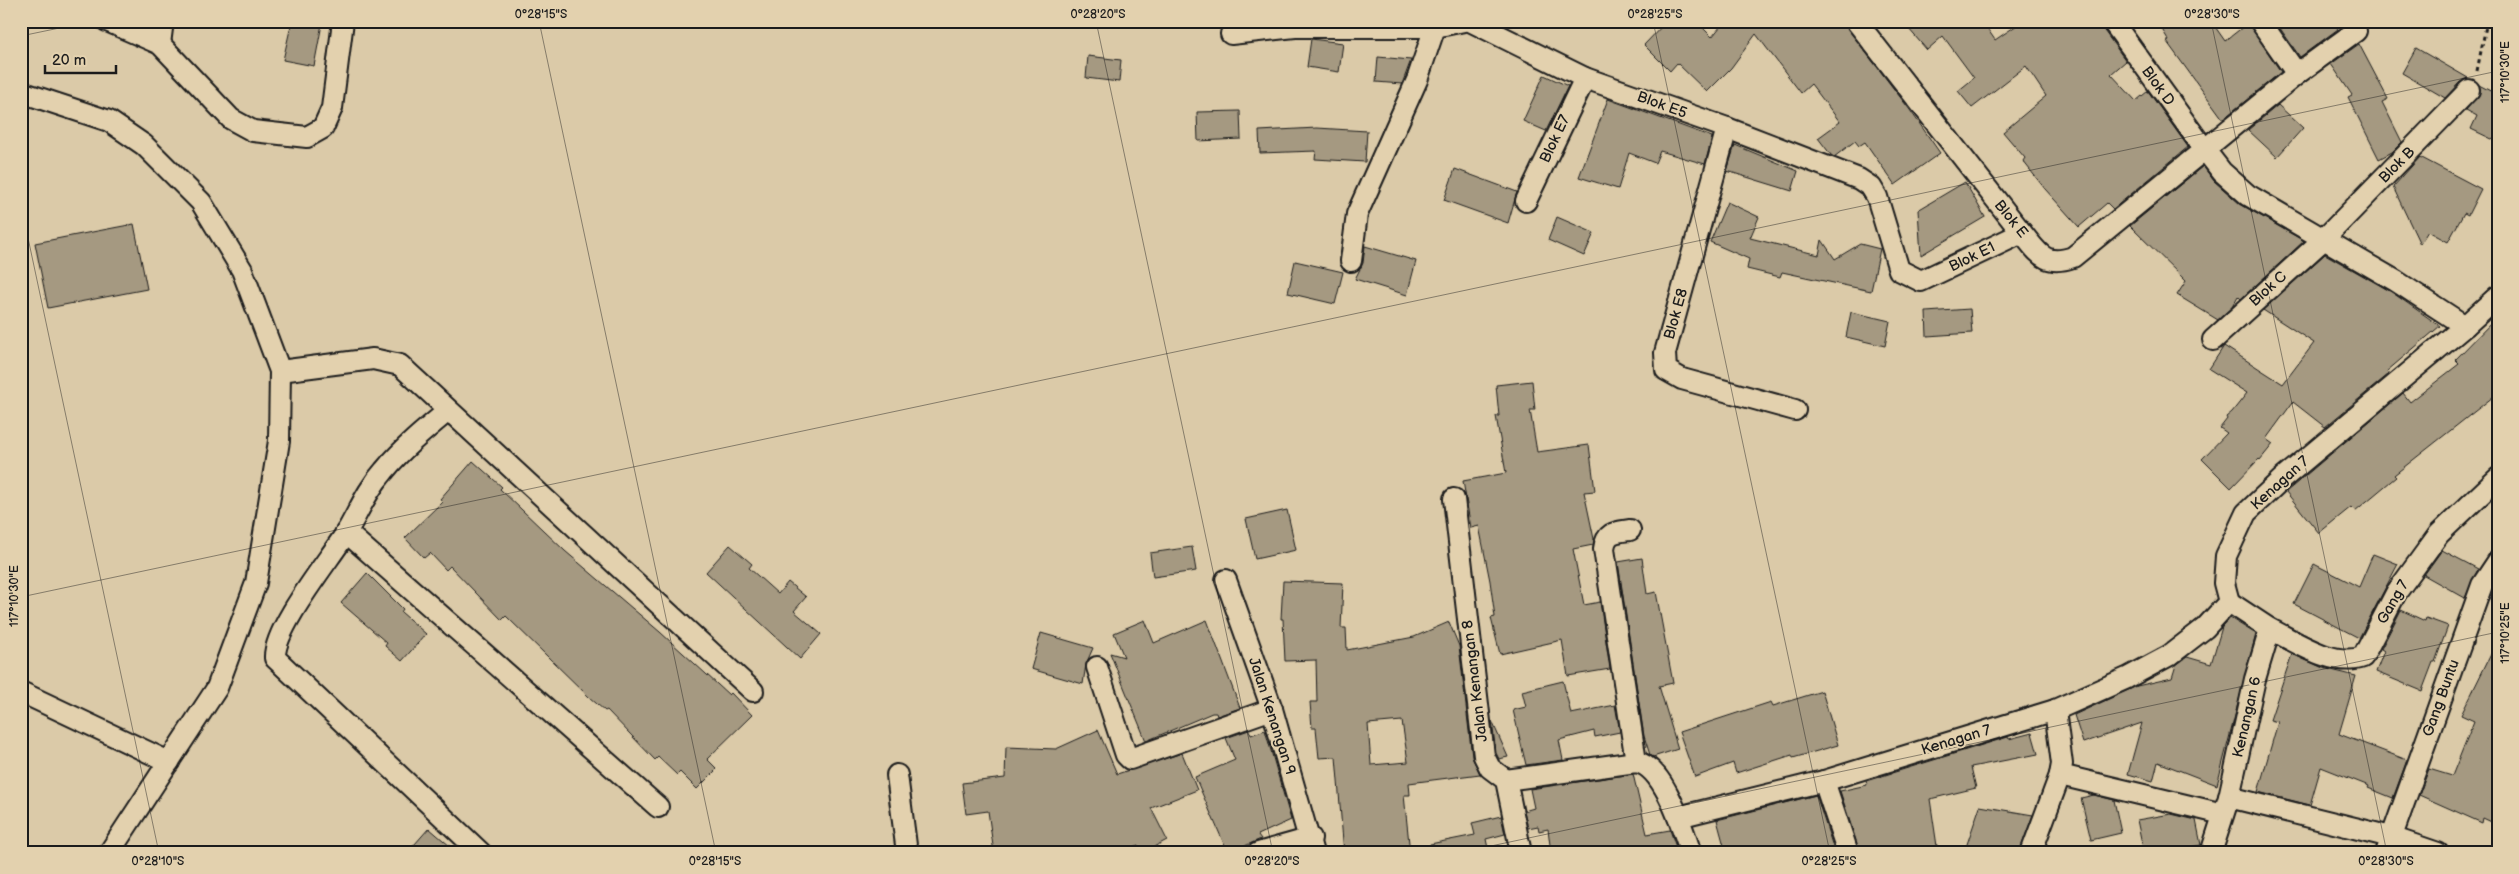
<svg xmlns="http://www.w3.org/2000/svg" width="2519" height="874" font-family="'Balsamiq Sans',sans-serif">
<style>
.building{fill:#a59981;stroke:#1c1c1c;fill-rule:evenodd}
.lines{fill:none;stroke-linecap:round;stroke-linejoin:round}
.street-casing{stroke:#1c1c1c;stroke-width:24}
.path{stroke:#1c1c1c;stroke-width:3;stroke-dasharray:4 4;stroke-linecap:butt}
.street{stroke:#e3d1ae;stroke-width:20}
.ticks{fill:none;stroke:#1c1c1c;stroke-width:1;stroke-opacity:0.45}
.labels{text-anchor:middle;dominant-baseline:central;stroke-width:4;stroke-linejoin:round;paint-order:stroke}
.street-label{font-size:15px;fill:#1c1c1c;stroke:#e3d1ae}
.neatline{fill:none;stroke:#1c1c1c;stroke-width:2}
.ticks-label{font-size:12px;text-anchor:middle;fill:#1c1c1c}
</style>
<rect width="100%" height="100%" fill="#dbcaa8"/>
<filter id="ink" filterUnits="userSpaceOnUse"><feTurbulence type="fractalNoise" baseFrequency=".02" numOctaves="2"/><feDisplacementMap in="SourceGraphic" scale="10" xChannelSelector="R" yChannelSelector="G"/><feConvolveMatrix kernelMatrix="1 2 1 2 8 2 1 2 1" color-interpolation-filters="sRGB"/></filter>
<g filter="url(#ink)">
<g class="building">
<path d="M 292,21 L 322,24 L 314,66 L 283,60 Z"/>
<path d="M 1667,21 L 1696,21 L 1712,37 L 1725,21 L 1842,21 L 1910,110 L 1940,153 L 1895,185 L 1865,142 L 1859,146 L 1855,141 L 1834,157 L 1831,155 L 1818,138 L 1840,122 L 1811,84 L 1801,93 L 1756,34 L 1731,68 L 1707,92 L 1677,63 L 1670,71 L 1644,45 Z"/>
<path d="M 1902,21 L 1982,21 L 1995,40 L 2023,21 L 2100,21 L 2102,28 L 2126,61 L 2111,74 L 2136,101 L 2148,91 L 2188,147 L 2113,209 L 2107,203 L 2079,227 L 2045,189 L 2023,161 L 2025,158 L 2003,132 L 2046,96 L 2026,66 L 1972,108 L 1958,91 L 1974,78 L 1943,36 L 1927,50 Z"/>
<path d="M 2157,21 L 2211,21 L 2225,41 L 2248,23 L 2281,72 L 2223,119 L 2167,42 L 2169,41 Z"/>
<path d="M 2275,21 L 2333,21 L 2338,29 L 2300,57 Z"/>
<path d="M 1311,39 L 1343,43 L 1339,72 L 1307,67 Z"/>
<path d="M 2359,44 L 2388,99 L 2382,102 L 2402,142 L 2392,152 L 2379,159 L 2348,97 L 2352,95 L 2331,64 Z"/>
<path d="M 2416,48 L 2468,78 L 2460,82 L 2445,98 L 2402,73 Z"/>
<path d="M 1088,56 L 1121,60 L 1119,82 L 1086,78 Z"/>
<path d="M 1378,57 L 1411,60 L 1402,84 L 1376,82 Z"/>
<path d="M 1544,75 L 1568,86 L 1546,131 L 1523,121 Z"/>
<path d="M 2479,85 L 2498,95 L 2498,142 L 2471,129 L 2477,116 L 2466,110 L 2480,93 Z"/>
<path d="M 1608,99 L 1712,137 L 1705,164 L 1660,151 L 1655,163 L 1629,153 L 1618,189 L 1579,177 Z"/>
<path d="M 2278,105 L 2303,128 L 2277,157 L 2248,130 Z"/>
<path d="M 1240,111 L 1241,139 L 1198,141 L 1197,112 Z"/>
<path d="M 1317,128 L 1367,131 L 1365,162 L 1315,159 L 1316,151 L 1260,153 L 1259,131 Z"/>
<path d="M 1735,145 L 1798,171 L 1792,191 L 1727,171 Z"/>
<path d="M 2420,157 L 2481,189 L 2468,215 L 2464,213 L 2448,242 L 2428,231 L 2420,244 L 2393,187 Z"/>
<path d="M 2203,166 L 2214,181 L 2240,204 L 2304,241 L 2241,299 L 2238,296 L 2232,307 L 2218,320 L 2177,295 L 2186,281 L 2130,226 Z"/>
<path d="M 1455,169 L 1517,192 L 1508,223 L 1444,200 Z"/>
<path d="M 1965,182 L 1985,217 L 1921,255 L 1918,210 Z"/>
<path d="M 1727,202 L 1759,217 L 1750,238 L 1819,255 L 1822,240 L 1835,259 L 1860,244 L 1880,249 L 1871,291 L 1782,272 L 1780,277 L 1747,269 L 1749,259 L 1710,242 Z"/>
<path d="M 1557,217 L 1594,233 L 1584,256 L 1548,240 Z"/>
<path d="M 134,224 L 147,289 L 48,308 L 35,243 Z"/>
<path d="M 1365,246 L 1416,261 L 1407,295 L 1355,279 L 1363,263 Z"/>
<path d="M 2325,254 L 2390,291 L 2440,326 L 2387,371 L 2389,374 L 2325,427 L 2293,402 L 2266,439 L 2273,444 L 2260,460 L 2259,459 L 2231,488 L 2202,459 L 2227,433 L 2220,428 L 2227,419 L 2226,417 L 2232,412 L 2247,393 L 2209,369 L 2224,346 L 2283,384 L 2314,343 L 2263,310 Z"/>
<path d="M 1295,261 L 1343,272 L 1335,304 L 1288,293 Z"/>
<path d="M 1970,309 L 1972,333 L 1927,336 L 1926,312 Z"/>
<path d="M 1851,312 L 1890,321 L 1885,346 L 1846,337 Z"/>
<path d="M 2498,316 L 2498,393 L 2394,475 L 2396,477 L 2355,511 L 2351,507 L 2319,533 L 2286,492 L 2403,393 L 2410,402 L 2459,364 L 2455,360 Z"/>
<path d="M 1532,381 L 1535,410 L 1530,410 L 1537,452 L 1589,445 L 1595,491 L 1584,492 L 1594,539 L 1593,545 L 1573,549 L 1584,605 L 1600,602 L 1610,669 L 1568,676 L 1562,640 L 1500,654 L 1491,618 L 1495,617 L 1490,581 L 1479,526 L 1471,528 L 1463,481 L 1506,473 L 1496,416 L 1499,416 L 1496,385 Z"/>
<path d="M 473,461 L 502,487 L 500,489 L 565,551 L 660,632 L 729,695 L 731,693 L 752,715 L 707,759 L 717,769 L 697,789 L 680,772 L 677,775 L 658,757 L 655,760 L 607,710 L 605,711 L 589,697 L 506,616 L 502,620 L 450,566 L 446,570 L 430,553 L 424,558 L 405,538 L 443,501 L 440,499 Z"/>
<path d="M 1287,510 L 1296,550 L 1255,559 L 1246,519 Z"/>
<path d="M 730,545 L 752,564 L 749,568 L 778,594 L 788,582 L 806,597 L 794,611 L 821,634 L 800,659 L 706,572 Z"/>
<path d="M 1192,547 L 1196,571 L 1153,577 L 1150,553 Z"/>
<path d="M 2442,550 L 2478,569 L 2465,598 L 2424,575 Z"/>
<path d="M 2373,554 L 2398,564 L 2359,638 L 2294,604 L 2314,564 L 2359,587 Z"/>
<path d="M 1642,558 L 1647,594 L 1656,592 L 1673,683 L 1659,686 L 1678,749 L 1653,757 L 1650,755 L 1644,736 L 1618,562 Z"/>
<path d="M 367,573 L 403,609 L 401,612 L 426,634 L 402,661 L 385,646 L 387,643 L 341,603 Z"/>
<path d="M 1283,581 L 1343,583 L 1341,628 L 1346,628 L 1347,650 L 1414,637 L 1449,622 L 1459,646 L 1472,757 L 1480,774 L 1409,783 L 1410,795 L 1404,795 L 1410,853 L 1344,853 L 1336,757 L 1319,758 L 1316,728 L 1312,728 L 1310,702 L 1317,702 L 1316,660 L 1285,661 L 1283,619 L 1281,619 ZM 1402,721 L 1408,762 L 1371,765 L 1368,724 Z"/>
<path d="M 2401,610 L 2425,621 L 2426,618 L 2448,626 L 2435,662 L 2433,662 L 2422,691 L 2376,672 L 2384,651 L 2381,649 Z"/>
<path d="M 2230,618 L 2256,634 L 2217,785 L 2158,762 L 2153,781 L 2128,774 L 2142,723 L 2083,743 L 2074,715 L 2137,686 L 2172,678 L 2176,665 L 2187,657 L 2211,664 L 2222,627 Z"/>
<path d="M 1145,620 L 1154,643 L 1207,620 L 1240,708 L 1217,716 L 1216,713 L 1212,713 L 1146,741 L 1110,653 L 1124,657 L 1114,633 Z"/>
<path d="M 1041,633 L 1093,648 L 1086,664 L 1083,684 L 1031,669 Z"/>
<path d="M 2498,640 L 2498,825 L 2483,818 L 2482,823 L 2419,795 L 2429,769 L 2452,776 L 2474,721 L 2461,715 Z"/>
<path d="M 2292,654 L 2323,668 L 2356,676 L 2339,734 L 2407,760 L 2393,798 L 2368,788 L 2369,786 L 2321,767 L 2310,805 L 2258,792 L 2278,722 L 2270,720 Z"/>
<path d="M 1563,681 L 1571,714 L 1615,705 L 1620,732 L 1595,737 L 1594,731 L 1559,740 L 1563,760 L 1526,765 L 1513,710 L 1526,707 L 1522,691 Z"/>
<path d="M 1822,691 L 1838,745 L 1793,758 L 1792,755 L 1736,773 L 1733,763 L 1695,777 L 1679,732 L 1771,702 L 1773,706 Z"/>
<path d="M 1492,721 L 1508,757 L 1499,759 L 1496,753 Z"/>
<path d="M 1098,730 L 1117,774 L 1182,753 L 1197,790 L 1151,808 L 1167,840 L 1142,853 L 1138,845 L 1115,853 L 994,853 L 988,811 L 966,814 L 962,783 L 1005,778 L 1006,747 L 1056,749 Z"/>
<path d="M 1249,730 L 1251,735 L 1265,730 L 1291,820 L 1258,835 L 1261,839 L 1228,853 L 1195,777 L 1235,760 L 1226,738 Z"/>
<path d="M 2032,733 L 2038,754 L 1971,767 L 1976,788 L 1930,799 L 1938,853 L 1860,853 L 1840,791 L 1867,785 L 1866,781 L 2008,737 L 2009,739 Z"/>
<path d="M 1633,774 L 1647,834 L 1670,830 L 1678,853 L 1551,853 L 1548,829 L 1539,831 L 1538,826 L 1528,828 L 1524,811 L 1534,808 L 1530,789 Z"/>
<path d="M 1816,795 L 1835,853 L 1726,853 L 1717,820 Z"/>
<path d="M 2094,795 L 2114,800 L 2121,833 L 2091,840 L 2081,798 Z"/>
<path d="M 1980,806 L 2033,815 L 2019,853 L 1964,853 Z"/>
<path d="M 2171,814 L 2196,820 L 2201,845 L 2157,853 L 2144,853 L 2137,820 Z"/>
<path d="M 1501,816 L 1505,834 L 1486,839 L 1489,853 L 1430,853 L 1430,844 L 1475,835 L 1472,823 Z"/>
<path d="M 429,828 L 458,853 L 407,853 Z"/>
</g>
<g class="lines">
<g class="street-casing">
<g id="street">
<path d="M 107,21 L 160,44 L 231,119 L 253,131 L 307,137 L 323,128 L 332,108 L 343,21"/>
<path d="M 1470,21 L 1585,78 L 1727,128 L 1859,179 L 1871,187 L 1877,197 L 1899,270 L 1921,281 L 2022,233"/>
<path d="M 1856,21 L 2022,233 C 2039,253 2044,267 2073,257 L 2297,74 L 2356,31"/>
<path d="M 2112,21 L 2205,150 L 2222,172 L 2248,195 L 2396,281 L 2465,326 L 2281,480 L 2246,513 L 2226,556 L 2224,583 L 2229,602"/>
<path d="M 2260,21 L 2297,74"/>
<path d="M 1231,34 L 1295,27 L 1435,27 L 1464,21"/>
<path d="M 160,44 L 163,21"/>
<path d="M 21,92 L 109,121 L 144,145 L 201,202 L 242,270 L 280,371 L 279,441 L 256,583 L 217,688 L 109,853"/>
<path d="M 1727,128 L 1665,353 L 1666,370 L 1682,379 L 1795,410"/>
<path d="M 1526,201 L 1585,78"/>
<path d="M 1351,261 L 1357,214 L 1417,80 L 1435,27"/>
<path d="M 2465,326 L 2498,296"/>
<path d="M 2213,340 L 2324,239 L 2469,90"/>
<path d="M 280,371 L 373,359 L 400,365 L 753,691"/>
<path d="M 448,411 C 425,430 403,448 384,471 C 367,490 359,511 346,533 C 329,560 273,629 275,658 L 481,853"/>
<path d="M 1454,499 L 1484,756 L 1490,768 L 1506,780 L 1521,853"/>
<path d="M 1630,530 C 1615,532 1606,532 1604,549 L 1636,762"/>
<path d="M 346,532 L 658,807"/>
<path d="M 1226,580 L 1272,709 L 1313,853"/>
<path d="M 2270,629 C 2297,642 2333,668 2363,657 L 2396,593 L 2439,534 L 2498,478"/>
<path d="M 1097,667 L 1126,755 L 1130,759 L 1272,709"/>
<path d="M 21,692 L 169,762"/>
<path d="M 2055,710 L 2062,764 L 2060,775 L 2223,814"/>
<path d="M 897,775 L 907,853"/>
<path d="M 1506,780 L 1636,762 C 1664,766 1682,828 1691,853"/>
<path d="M 1824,781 L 1848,853"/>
<path d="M 2229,797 L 2391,837 L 2438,853"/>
<path d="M 1678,817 L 1824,781 L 2055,710 L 2127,678 L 2170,655 L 2205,628 L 2229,602"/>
<path d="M 1258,853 L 1311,838"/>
<path d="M 2031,853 L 2060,775"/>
<path d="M 2211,853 L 2229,797 L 2255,679 L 2270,629 L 2229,602"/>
<path d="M 2386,853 L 2482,585 L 2498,561"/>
</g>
</g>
<path class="path" d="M 2477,71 L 2487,21"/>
<use href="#street" class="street"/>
</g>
</g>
<path class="ticks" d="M 539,21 L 716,853M 1096,21 L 1273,853M 1653,21 L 1830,853M 2211,21 L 2387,853M 21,36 L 93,21M 21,205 L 159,853M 21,597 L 2498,71M 1458,853 L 2498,632"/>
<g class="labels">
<g class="street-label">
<text transform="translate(2158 86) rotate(54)">Blok D</text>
<text transform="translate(1662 105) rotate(20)">Blok E5</text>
<text transform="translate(1555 139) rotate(-65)">Blok E7</text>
<text transform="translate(2397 165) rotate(-45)">Blok B</text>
<text transform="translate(2011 219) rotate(51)">Blok E</text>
<text transform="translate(1972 257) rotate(-26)">Blok E1</text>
<text transform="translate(2268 289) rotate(-42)">Blok C</text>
<text transform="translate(1676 314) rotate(-74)">Blok E8</text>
<text transform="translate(2280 483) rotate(-42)">Kenagan 7</text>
<text transform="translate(2393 602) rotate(-60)">Gang 7</text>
<text transform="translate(1475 681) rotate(-97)">Jalan Kenangan 8</text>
<text transform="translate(2441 698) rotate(-70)">Gang Buntu</text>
<text transform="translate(1272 716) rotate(72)">Jalan Kenangan 9</text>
<text transform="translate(2247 717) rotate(-77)">Kenangan 6</text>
<text transform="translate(1956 740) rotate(-17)">Kenagan 7</text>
</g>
</g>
<rect width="2519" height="874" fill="none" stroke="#e3d1ae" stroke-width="55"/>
<path d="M45 65v8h71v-8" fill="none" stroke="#1c1c1c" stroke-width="2.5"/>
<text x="52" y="65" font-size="15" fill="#1c1c1c" stroke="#e3d1ae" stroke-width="4" paint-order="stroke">20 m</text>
<rect x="28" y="28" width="2464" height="818" class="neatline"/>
<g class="ticks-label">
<text x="541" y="18">0°28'15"S</text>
<text x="1098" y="18">0°28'20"S</text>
<text x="1655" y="18">0°28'25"S</text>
<text x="2212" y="18">0°28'30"S</text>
<text transform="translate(2505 72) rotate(-90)" y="4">117°10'30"E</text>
<text transform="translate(14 596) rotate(-90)" y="4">117°10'30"E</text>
<text transform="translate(2505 633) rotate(-90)" y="4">117°10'25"E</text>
<text x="158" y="865">0°28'10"S</text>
<text x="715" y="865">0°28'15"S</text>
<text x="1272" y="865">0°28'20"S</text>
<text x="1829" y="865">0°28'25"S</text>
<text x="2386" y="865">0°28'30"S</text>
</g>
</svg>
